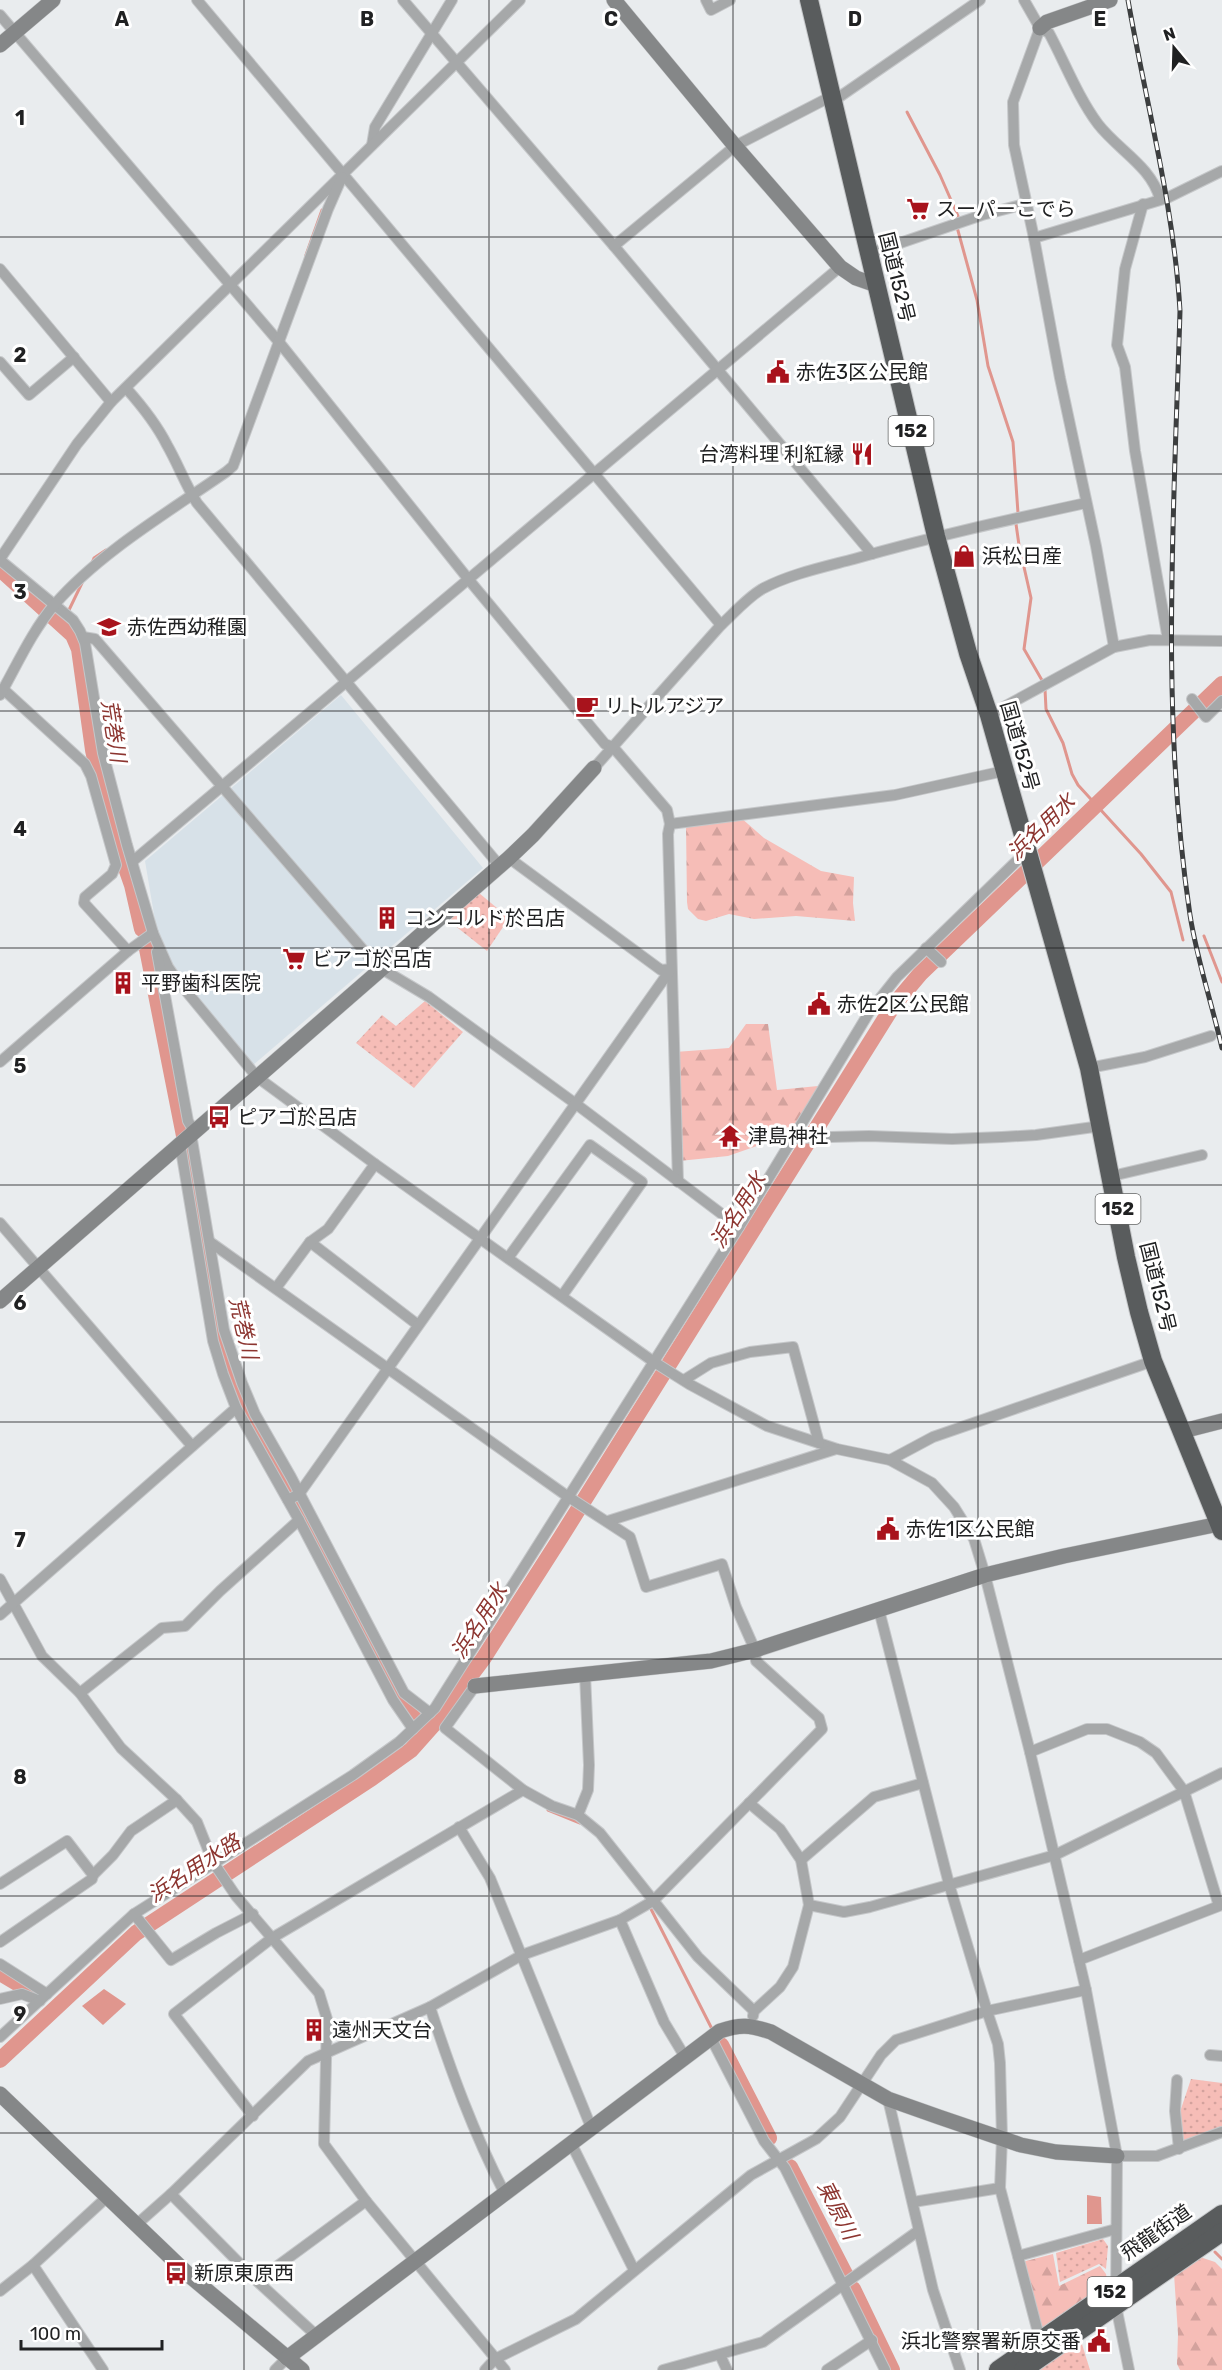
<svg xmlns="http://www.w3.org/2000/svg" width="1222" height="2370" font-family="Rubik,'Noto Sans JP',sans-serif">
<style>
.built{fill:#d7e1e8}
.grass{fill:url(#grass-dots)}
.forest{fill:url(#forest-firs)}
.water{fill:#e0968e}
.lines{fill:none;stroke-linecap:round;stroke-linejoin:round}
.stream{stroke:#e0968e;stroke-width:3}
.river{stroke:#e0968e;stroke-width:16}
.street-casing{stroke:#c5c7c9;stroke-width:12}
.secondary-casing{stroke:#c5c7c9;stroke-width:16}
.highway-casing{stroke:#c5c7c9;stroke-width:20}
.street{stroke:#a6a8a9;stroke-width:10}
.secondary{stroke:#858788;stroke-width:15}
.highway{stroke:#595c5d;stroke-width:18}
.rail-casing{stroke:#3c3e3f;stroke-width:5}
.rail{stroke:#fff;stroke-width:3;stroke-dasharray:9;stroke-linecap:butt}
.grid{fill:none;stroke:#202122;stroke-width:1.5;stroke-opacity:0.55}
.labels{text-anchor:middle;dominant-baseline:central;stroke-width:6;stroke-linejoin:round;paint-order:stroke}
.shield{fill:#fff;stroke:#636464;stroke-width:1.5}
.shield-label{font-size:18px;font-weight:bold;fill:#202122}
.poi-label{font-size:20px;fill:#202122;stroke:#fff;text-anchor:start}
.street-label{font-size:20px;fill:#202122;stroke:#fff}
.water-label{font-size:21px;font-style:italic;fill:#8c3530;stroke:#fff}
.grid-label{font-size:20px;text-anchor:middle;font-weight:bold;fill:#202122;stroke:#fff;stroke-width:6;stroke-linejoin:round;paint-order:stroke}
</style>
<defs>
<pattern id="grass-dots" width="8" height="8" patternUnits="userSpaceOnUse" patternTransform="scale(1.5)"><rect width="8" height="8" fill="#f6bdb7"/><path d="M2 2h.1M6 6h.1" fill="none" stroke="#d3a29d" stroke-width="1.8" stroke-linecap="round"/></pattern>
<pattern id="forest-firs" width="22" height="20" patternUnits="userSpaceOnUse" patternTransform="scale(1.5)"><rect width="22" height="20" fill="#f6bdb7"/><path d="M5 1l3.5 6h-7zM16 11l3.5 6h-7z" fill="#d3a29d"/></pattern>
</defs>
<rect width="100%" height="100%" fill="#e9ecee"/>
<path class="built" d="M 341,695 L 483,868 L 252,1066 L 174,968 L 158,938 L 145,861 Z"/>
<g class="grass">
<path d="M 479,893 L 509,918 L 487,951 L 449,921 Z"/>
<path d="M 425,1001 L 463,1032 L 414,1088 L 356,1043 L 382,1015 L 396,1026 Z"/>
<path d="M 1191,2079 L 1222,2083 L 1222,2129 L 1183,2143 L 1180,2112 Z"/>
<path d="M 1103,2239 L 1108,2246 L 1106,2269 L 1099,2264 L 1060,2282 L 1056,2253 Z"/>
<path d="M 1081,2341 L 1090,2370 L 1038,2370 Z"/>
</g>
<g class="forest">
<path d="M 740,817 L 764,838 L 821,871 L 854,877 L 853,903 L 855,921 L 796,916 L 754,919 L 729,914 L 706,921 L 698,919 L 688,909 L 687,902 L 686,826 Z"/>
<path d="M 746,1024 L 768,1024 L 777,1090 L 818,1086 L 787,1140 L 768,1142 L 728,1156 L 679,1161 L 675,1052 L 729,1048 Z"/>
<path d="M 1053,2254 L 1059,2286 L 1100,2266 L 1106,2274 L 1108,2285 L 1042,2331 L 1022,2262 Z"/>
<path d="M 1200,2257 L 1215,2262 L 1222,2269 L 1222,2370 L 1180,2370 L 1177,2364 L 1178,2334 L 1174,2274 Z"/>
</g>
<g class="water">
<path d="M 104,1989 L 126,2004 L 103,2025 L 82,2006 Z"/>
<path d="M 1087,2195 L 1101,2197 L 1102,2224 L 1087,2224 Z"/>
</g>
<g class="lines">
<g class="stream">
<path d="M 907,112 L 940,175 L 958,216 L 957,221"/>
<path d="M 957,227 L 977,300 L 988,366 L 1013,442 L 1018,513"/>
<path d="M 306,255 L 322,210"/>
<path d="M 1016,524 L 1019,545 L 1031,598 L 1024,649 L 1043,682"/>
<path d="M 92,563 L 94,558 L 106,550"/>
<path d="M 68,612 L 82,583"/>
<path d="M 62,624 L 65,618"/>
<path d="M 1045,689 L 1046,709 L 1063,743 L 1072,774 L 1078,785 L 1141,854 L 1171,892 L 1183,940"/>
<path d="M 1204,936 L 1222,982"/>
<path d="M 435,1723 L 443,1730"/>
<path d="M 548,1810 L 580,1823"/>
<path d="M 651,1909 L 712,2029"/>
<path d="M 1215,2252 L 1222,2259"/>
</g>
<g class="river">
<path d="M 0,569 L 73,635 L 79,649 L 93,750 L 107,814 L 132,885 L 142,929"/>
<path d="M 146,944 L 186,1146 L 212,1301 L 225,1362 L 253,1421 L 369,1640 L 397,1699 L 415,1719"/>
<path d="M 0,1973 L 39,1996"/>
<path d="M 721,2045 L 769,2138"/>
<path d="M 0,2060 L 136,1933 L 372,1778 L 411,1750 L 435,1723 L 483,1659 L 561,1537 L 893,1006 L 920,974 L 1222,684"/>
<path d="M 790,2167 L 845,2274"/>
<path d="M 853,2289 L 892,2370"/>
</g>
<g class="street-casing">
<g id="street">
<path d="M 197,0 L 721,625"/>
<path d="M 403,0 L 614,246 L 872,554"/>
<path d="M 706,0 L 711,10 L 730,0"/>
<path d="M 1024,0 L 1040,28 L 1049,33 C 1065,63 1078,97 1098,124 C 1118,150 1151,166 1160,199"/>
<path d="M 0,15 L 279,342 L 469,580 L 605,744 L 613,747 L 667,810 L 670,824 L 668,834 L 678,1182"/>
<path d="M 1040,28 L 1013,102 L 1014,145 L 1034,238 L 1060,378 L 1096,546 L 1114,647"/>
<path d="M 372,145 L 375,127 L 452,0"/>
<path d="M 1143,204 L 1125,269 L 1117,345 L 1125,367 L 1135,451 L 1168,640"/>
<path d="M 1034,238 L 1167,198 L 1222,171"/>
<path d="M 614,246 L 735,146 L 828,98 L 832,102 L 980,0"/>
<path d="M 868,254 L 982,215 L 1025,204"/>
<path d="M 0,269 L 111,402"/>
<path d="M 0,362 L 29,395 L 74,357"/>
<path d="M 126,388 C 142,406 156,423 167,445 C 178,464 185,484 197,503 L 499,865"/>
<path d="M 0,559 L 77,444 L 111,402 L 520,0"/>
<path d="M 0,560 L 73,620 L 80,631 L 85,643 L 103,753 L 127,845 L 153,933 L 168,967 L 177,980 L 257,1077 L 375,1164 L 654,1362 L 689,1384 L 767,1426 L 837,1449 L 890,1460 L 932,1483 L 954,1507 L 974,1539 L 985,1575 L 1030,1752 L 1086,1990 L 1117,2156 L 1116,2306 L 1129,2370"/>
<path d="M 83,637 L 95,639 L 377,966 L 429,997 L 576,1104 L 739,1227"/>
<path d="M 3,689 L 85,764 L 91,776 L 116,865 L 112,874 L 85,897 L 84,903 L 128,951"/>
<path d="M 0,695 C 17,665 32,631 55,604 C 99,553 170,511 226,472 L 233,466 L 328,209 L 342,177"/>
<path d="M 1192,699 L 1206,717 L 1222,701"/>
<path d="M 989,715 L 1114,647 L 1150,640 L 1222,641"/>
<path d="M 594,768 L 721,625 C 734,613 747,598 762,589 C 790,574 824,567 854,559 C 930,537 1008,520 1086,503"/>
<path d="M 670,824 L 895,795 L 1004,771"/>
<path d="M 133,861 L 840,267"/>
<path d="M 926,948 L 941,962"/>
<path d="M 157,952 L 188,1121 L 194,1131"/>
<path d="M 0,1062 L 128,951 L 153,933"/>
<path d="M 1089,1068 L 1145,1057 L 1211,1036"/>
<path d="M 191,1134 L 224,1330 L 242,1383 L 255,1414 L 291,1477 L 404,1693 L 430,1713"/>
<path d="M 793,1138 L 869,1136 L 952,1139 L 1002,1137 L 1036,1135 L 1101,1126"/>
<path d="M 180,1144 L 213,1341 L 223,1374 L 236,1408 L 299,1520 L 393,1700 L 413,1729"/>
<path d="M 1112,1176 L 1202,1155"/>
<path d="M 0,1223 L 192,1446"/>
<path d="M 310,1242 L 418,1325"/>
<path d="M 508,1258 L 590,1145 L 642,1182 L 562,1296"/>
<path d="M 276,1288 L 310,1242 L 328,1229 L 375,1164"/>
<path d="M 684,1380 L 711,1363 L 750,1352 L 793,1347 L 819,1443"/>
<path d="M 890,1460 L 933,1437 L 1153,1361"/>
<path d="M 288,1500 L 299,1494 L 671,969 L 661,970 L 509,858"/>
<path d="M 608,1521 L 836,1449"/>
<path d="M 0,1579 L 42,1656 L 80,1693 L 121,1748 L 177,1800 L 197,1822 L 213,1862 L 236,1896 L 319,1993 L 327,2019 L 324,2144 L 366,2201 L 505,2370"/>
<path d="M 0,1615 L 236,1408"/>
<path d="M 475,1686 L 445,1728 L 523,1790 L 552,1806 L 578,1815 L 600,1833 L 698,1957 L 754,2011"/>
<path d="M 80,1693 L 162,1628 L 185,1626 L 220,1591 L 299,1520"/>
<path d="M 1030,1752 L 1087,1729 L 1107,1729 L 1140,1742 L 1156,1753 L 1184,1791 L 1219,1906 L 1079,1960"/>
<path d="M 749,1803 L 780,1829 L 801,1860 L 809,1905 L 793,1967 L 780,1987 L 754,2011 L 753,2016"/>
<path d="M 578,1815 L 588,1790 L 589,1765 L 585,1674"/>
<path d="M 459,1827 L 490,1878 L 591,2127"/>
<path d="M 801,1860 L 874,1797 L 923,1783"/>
<path d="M 93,1875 L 113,1855 L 131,1831 L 177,1800"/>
<path d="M 0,1884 L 67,1841 L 93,1875 L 92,1879 L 0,1942"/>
<path d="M 809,1905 L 844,1912 L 870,1907 L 1055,1855 L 1222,1773"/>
<path d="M 134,1914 L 171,1960 L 216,1933 L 253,1914"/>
<path d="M 620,1920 L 664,2022 L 685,2057"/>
<path d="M 0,1964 L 47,1994"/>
<path d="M 0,1999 L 22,1994 L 40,2001"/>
<path d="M 430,2007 C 451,2071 473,2132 504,2192"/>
<path d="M 0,2037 L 134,1914 L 353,1775 L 399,1742 L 435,1708 L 739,1227 L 870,1011 L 897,977 L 1027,851"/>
<path d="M 711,2038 L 764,2141 L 785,2168 L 885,2370"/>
<path d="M 1210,2055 L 1222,2056"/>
<path d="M 1177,2080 L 1175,2111 L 1179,2149"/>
<path d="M 888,2099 L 933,2290 L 960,2370"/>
<path d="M 253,2116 L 174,2014 L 272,1938 L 523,1790"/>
<path d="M 571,2143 L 634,2270"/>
<path d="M 1117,2156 L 1157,2156 L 1222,2132"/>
<path d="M 171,2194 L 257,2281 L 318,2337"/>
<path d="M 913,2202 L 1000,2188"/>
<path d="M 136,2225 L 171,2194 L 308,2061 L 430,2007 L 522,1955 L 620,1920 L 653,1901 L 822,1729 L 819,1718 L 756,1661 L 755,1650 L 736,1607 L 722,1564 L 646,1587 L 630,1537 L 567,1496 L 210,1242"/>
<path d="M 1018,2256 L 1116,2229"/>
<path d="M 33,2265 L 103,2370"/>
<path d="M 257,2281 L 366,2201"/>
<path d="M 0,2291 L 33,2265 L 106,2198"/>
<path d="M 1040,2340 L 1000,2188 L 1002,2138 L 1000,2063 L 998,2044 L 987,2011 L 1086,1990"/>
<path d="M 720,2355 L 727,2370"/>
<path d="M 275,2370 L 287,2358"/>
<path d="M 485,2370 L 495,2359 L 576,2319 L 751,2175 L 816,2139 L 840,2117 L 881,2055 L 896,2040 L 987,2011 L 949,1884 L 879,1610"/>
<path d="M 663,2370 L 763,2342 L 918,2231"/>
<path d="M 827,2370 L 872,2340"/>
</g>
</g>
<g class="secondary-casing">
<g id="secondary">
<path d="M 614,0 L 735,146 L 840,267 L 856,278 L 876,285"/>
<path d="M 1040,28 L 1047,22 L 1110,0"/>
<path d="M 0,45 L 53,0"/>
<path d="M 0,1301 L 509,858 L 533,835 L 594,768"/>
<path d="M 1183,1431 L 1222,1421"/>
<path d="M 475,1686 L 711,1661 L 755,1650 L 985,1575 L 1064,1556 L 1219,1524"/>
<path d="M 0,2094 L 191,2277 L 302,2370"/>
<path d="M 287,2358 L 720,2031 C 741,2024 749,2025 771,2032 L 888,2099 L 939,2117 L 1021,2145 L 1056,2152 L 1117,2156"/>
</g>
</g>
<g class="highway-casing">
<g id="highway">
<path d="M 809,0 L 936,536 L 968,653 L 989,715 L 1089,1068 L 1126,1257 L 1139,1312 L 1153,1361 L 1222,1531"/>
<path d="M 998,2370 L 1222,2214"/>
<path d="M 1023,2370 L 1222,2232"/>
</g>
</g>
<use href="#street" class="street"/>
<use href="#secondary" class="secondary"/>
<use href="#highway" class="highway"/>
<g class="rail-casing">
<path id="rail" d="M 1128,0 C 1146,103 1174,206 1180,311 C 1174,512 1160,715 1190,915 C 1197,960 1212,1004 1222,1048"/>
</g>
<use href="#rail" class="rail"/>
</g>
<path class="grid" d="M 244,0 L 244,2370M 489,0 L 489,2370M 733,0 L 733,2370M 978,0 L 978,2370M 0,237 L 1222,237M 0,474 L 1222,474M 0,711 L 1222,711M 0,948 L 1222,948M 0,1185 L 1222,1185M 0,1422 L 1222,1422M 0,1659 L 1222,1659M 0,1896 L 1222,1896M 0,2133 L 1222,2133"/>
<defs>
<g id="supermarket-bare" transform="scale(1.8)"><path d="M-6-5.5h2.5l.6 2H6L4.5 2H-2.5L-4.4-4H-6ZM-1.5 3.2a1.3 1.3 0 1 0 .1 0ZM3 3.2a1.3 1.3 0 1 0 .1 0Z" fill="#a8131c" stroke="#fff" stroke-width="2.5" paint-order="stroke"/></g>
<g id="civic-bare" transform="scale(1.8)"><path d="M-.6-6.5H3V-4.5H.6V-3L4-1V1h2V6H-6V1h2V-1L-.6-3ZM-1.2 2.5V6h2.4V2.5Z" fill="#a8131c" stroke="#fff" stroke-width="2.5" paint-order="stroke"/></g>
<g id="restaurant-bare" transform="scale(1.8)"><path d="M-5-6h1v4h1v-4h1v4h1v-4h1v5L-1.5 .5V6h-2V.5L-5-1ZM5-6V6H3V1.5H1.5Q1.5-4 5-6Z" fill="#a8131c" stroke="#fff" stroke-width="2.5" paint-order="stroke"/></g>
<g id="shop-bare" transform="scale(1.8)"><path d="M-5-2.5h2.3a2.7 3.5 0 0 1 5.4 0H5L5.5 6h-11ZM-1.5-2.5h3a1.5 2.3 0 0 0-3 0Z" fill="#a8131c" stroke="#fff" stroke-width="2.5" paint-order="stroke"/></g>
<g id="school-bare" transform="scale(1.8)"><path d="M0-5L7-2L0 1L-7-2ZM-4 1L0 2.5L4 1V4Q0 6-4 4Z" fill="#a8131c" stroke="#fff" stroke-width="2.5" paint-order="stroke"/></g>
<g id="cafe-bare" transform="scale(1.8)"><path d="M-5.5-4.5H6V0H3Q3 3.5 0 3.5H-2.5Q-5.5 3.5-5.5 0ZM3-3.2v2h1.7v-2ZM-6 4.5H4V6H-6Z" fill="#a8131c" stroke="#fff" stroke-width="2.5" paint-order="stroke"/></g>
<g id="building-bare" transform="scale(1.8)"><path d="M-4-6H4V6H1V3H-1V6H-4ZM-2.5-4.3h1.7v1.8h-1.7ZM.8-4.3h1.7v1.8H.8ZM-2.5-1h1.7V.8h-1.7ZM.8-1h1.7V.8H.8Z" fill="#a8131c" stroke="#fff" stroke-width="2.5" paint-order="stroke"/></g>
<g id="bus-bare" transform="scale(1.8)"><path d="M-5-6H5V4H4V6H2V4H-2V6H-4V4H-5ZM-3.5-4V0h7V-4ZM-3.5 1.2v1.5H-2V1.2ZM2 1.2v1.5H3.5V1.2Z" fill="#a8131c" stroke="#fff" stroke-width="2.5" paint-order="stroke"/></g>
<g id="temple-bare" transform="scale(1.8)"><path d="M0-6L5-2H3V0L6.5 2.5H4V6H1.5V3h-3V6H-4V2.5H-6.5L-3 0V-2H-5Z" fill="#a8131c" stroke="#fff" stroke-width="2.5" paint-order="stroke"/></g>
</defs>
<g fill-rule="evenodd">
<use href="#supermarket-bare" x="918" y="209"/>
<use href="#civic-bare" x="778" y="372"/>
<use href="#restaurant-bare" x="862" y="454"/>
<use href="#shop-bare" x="964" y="556"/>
<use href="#school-bare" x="109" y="627"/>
<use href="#cafe-bare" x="587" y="706"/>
<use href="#building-bare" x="387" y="918"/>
<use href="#supermarket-bare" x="294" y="959"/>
<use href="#building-bare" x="123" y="983"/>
<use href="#civic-bare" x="819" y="1004"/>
<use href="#bus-bare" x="219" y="1117"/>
<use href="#temple-bare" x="730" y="1136"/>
<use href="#civic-bare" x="888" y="1529"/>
<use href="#building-bare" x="314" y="2030"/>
<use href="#bus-bare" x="176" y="2273"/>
<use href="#civic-bare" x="1099" y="2341"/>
</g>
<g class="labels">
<g class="shield">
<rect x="888.5" y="416" width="45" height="30" rx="4.5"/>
<rect x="1095.5" y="1194" width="45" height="30" rx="4.5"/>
<rect x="1087.5" y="2277" width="45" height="30" rx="4.5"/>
</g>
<g class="shield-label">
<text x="911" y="431">152</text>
<text x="1118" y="1209">152</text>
<text x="1110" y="2292">152</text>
</g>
<g class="poi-label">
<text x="936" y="209">スーパーこでら</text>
<text x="796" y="372">赤佐3区公民館</text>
<text x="844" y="454" text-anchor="end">台湾料理 利紅縁</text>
<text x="982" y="556">浜松日産</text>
<text x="127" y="627">赤佐西幼稚園</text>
<text x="605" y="706">リトルアジア</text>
<text x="405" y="918">コンコルド於呂店</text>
<text x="312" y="959">ビアゴ於呂店</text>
<text x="141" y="983">平野歯科医院</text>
<text x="837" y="1004">赤佐2区公民館</text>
<text x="237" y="1117">ピアゴ於呂店</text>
<text x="748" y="1136">津島神社</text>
<text x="906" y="1529">赤佐1区公民館</text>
<text x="332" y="2030">遠州天文台</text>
<text x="194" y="2273">新原東原西</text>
<text x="1081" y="2341" text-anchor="end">浜北警察署新原交番</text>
</g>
<g class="street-label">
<text transform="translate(897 277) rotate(76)">国道152号</text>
<text transform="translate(1020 746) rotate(74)">国道152号</text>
<text transform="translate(1158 1287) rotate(76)">国道152号</text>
<text transform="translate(1156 2232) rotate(-35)">飛龍街道</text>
</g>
<g class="water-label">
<text transform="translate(114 731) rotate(81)">荒巻川</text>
<text transform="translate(1041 827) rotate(-44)">浜名用水</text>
<text transform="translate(738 1210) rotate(-58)">浜名用水</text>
<text transform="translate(244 1328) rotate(77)">荒巻川</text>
<text transform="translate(479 1621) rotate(-57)">浜名用水</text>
<text transform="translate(194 1868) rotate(-33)">浜名用水路</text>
<text transform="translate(838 2210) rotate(63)">東原川</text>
</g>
</g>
<g class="grid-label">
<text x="122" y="26">A</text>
<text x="367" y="26">B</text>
<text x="611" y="26">C</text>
<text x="855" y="26">D</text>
<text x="1100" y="26">E</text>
<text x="20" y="125">1</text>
<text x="20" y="362">2</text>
<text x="20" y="599">3</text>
<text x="20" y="836">4</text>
<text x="20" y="1073">5</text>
<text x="20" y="1310">6</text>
<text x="20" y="1547">7</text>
<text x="20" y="1784">8</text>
<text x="20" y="2021">9</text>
</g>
<g transform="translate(1174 48) rotate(341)" stroke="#ffffff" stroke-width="4.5" paint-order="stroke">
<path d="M0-4.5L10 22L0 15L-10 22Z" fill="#202122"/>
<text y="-9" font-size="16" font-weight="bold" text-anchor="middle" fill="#202122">N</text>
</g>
<path d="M21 2340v9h141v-9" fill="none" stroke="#202122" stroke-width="3"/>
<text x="30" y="2340" font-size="18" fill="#202122" stroke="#ffffff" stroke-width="4.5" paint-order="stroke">100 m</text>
</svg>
